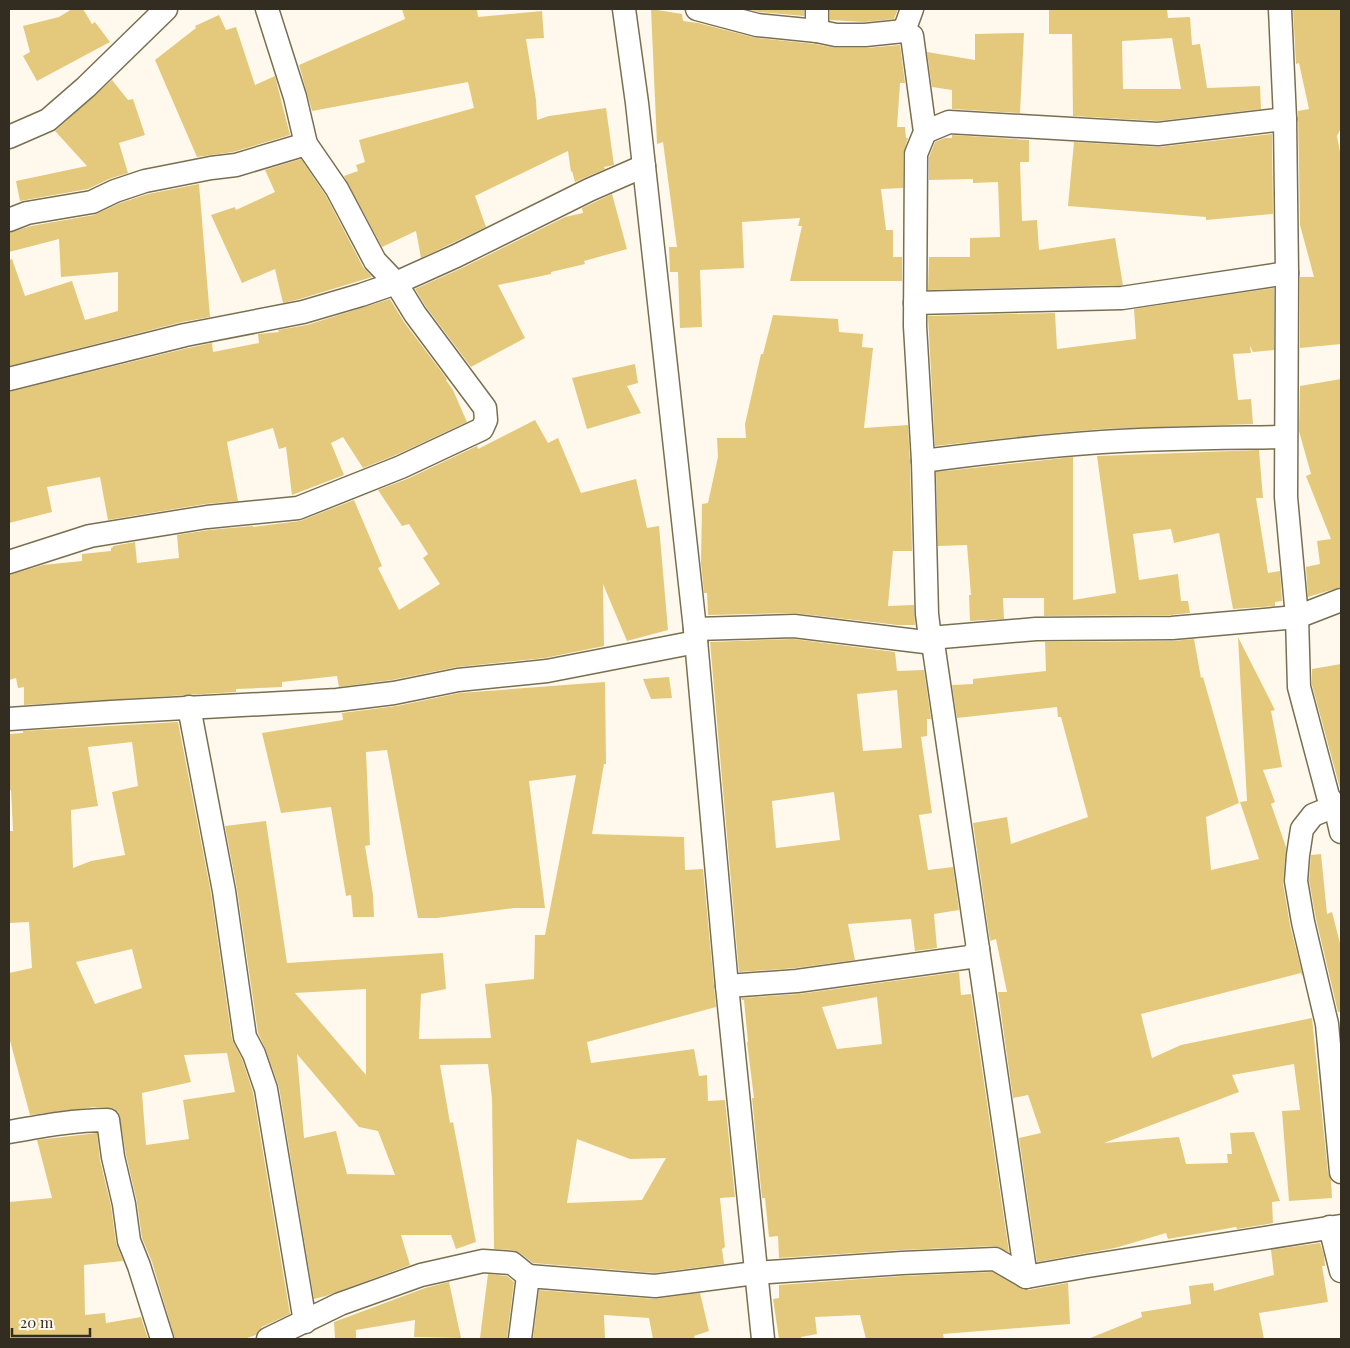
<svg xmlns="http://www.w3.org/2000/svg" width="1350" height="1348" font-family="'Playfair Display',serif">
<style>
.building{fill:#e4c97c;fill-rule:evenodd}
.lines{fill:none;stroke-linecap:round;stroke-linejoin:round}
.street-casing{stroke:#796f50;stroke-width:25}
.street{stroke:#fff;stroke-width:22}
</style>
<rect width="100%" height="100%" fill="#fef9ec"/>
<g class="building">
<path d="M 72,9 L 83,9 L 92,24 L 95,22 L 110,42 L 37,81 L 23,56 L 30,52 L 23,26 L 59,17 Z"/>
<path d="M 402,9 L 477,9 L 478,17 L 542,11 L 544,38 L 526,39 L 536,100 L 537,120 L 549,116 L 606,108 L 614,165 L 604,167 L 605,169 L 575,182 L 572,171 L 571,172 L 568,151 L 475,196 L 486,227 L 421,258 L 416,231 L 382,247 L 344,176 L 358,171 L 356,165 L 365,162 L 359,140 L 474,108 L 468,82 L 312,111 L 299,65 L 405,19 Z"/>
<path d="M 651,9 L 682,14 L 683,21 L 698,23 L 756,38 L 815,44 L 836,48 L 866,48 L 900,45 L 905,83 L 900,83 L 897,127 L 905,127 L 906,138 L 908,138 L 903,154 L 903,188 L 881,189 L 886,230 L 893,230 L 893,257 L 902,257 L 902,281 L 790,281 L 802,226 L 798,226 L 800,218 L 742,222 L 744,268 L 700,270 L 702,327 L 680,328 L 678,272 L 670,272 L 669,247 L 677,247 L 663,142 L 657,144 Z"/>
<path d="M 747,9 L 804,9 L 804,16 L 759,12 Z"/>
<path d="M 830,9 L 898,9 L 894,19 L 864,22 L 830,20 Z"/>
<path d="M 1049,9 L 1167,9 L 1168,18 L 1190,17 L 1192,45 L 1200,44 L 1207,88 L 1260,86 L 1261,109 L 1158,121 L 1073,116 L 1072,34 L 1049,34 ZM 1172,38 L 1181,89 L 1123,89 L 1122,41 Z"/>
<path d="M 1293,9 L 1341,9 L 1341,128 L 1337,136 L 1341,157 L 1341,344 L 1300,348 L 1300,277 L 1314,277 L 1300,225 L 1298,111 L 1309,109 L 1299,63 L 1296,64 Z"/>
<path d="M 219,15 L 226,30 L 236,27 L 255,85 L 275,76 L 290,135 L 233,152 L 197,157 L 155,60 L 196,28 L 195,26 Z"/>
<path d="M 1024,33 L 1020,113 L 952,109 L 952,90 L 932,87 L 927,52 L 975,60 L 975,34 Z"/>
<path d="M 112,80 L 128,100 L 133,99 L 145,135 L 119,143 L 128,173 L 109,179 L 88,189 L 20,201 L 16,181 L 87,166 L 55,131 Z"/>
<path d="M 1272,134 L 1273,214 L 1206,220 L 1206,217 L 1068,206 L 1074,142 L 1159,147 Z"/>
<path d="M 952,135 L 1029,140 L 1029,162 L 1020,162 L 1022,221 L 1037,220 L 1039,250 L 1115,238 L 1123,285 L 928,290 L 929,257 L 970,257 L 970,238 L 1000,237 L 998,182 L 973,183 L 973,179 L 929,180 L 929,157 L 935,142 L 945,138 L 952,138 Z"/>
<path d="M 301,159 L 326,196 L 363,267 L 372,277 L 300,299 L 283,303 L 275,269 L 242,283 L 211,215 L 235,207 L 236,210 L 275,192 L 265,170 Z"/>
<path d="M 199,184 L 210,317 L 182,322 L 9,366 L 9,260 L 12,259 L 25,296 L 72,281 L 85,320 L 118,311 L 118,272 L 61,277 L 59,239 L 9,252 L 9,233 L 31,226 L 94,215 L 120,203 L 148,194 Z"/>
<path d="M 612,194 L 627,249 L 584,261 L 585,264 L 551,272 L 551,274 L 498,285 L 525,338 L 471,367 L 426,307 L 415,289 L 462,268 L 565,217 L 583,213 L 582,208 Z"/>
<path d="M 1274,288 L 1274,350 L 1253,352 L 1250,346 L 1251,353 L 1233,354 L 1238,400 L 1251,399 L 1253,424 L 1101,429 L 1033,435 L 935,446 L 928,316 L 1055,313 L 1057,349 L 1136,339 L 1134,309 Z"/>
<path d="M 390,299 L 404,322 L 447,379 L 446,380 L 453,390 L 467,422 L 396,455 L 363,468 L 343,437 L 331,443 L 344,475 L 292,495 L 286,447 L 279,449 L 273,428 L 227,442 L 238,501 L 205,504 L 108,520 L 100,477 L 47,487 L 52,512 L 9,523 L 9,392 L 188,348 L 212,343 L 213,352 L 259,343 L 258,334 L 279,332 L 278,330 L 307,325 Z"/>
<path d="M 773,315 L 838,319 L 839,332 L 863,334 L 862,347 L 873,348 L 864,428 L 908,425 L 910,462 L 912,551 L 893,551 L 888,606 L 914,605 L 915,625 L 898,625 L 794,613 L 708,615 L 707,593 L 704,593 L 701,563 L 702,504 L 708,503 L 718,457 L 717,438 L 746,438 L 745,424 L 761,354 L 763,354 Z"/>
<path d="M 635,364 L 638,383 L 627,386 L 641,413 L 587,429 L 572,378 Z"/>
<path d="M 1341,379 L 1341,587 L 1308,597 L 1306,567 L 1320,564 L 1317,541 L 1331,539 L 1306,476 L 1311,474 L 1299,431 L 1300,386 Z"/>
<path d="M 535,420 L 548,443 L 558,438 L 581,493 L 636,479 L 647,528 L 659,526 L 668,630 L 627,641 L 603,584 L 604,646 L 545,658 L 457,667 L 392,680 L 339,687 L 337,676 L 282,682 L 282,687 L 236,689 L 236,692 L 24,705 L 24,687 L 18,688 L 16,678 L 9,680 L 9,575 L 43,565 L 82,561 L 82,554 L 111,551 L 111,548 L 113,547 L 113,546 L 135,542 L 137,563 L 179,558 L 177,535 L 209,530 L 253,526 L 253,527 L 300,521 L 354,500 L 382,566 L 378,568 L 399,610 L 440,584 L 423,558 L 428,554 L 409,524 L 402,526 L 378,490 L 407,479 L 477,446 L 478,449 Z"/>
<path d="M 1259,450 L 1263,498 L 1256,498 L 1268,573 L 1280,571 L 1282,601 L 1275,602 L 1275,606 L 1233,609 L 1219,533 L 1174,543 L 1171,529 L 1133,534 L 1139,580 L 1178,574 L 1181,601 L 1188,601 L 1190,613 L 1171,615 L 1044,616 L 1044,598 L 1003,598 L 1004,619 L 970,621 L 969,595 L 971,595 L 967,545 L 938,546 L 936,472 L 1073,457 L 1073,600 L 1116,593 L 1097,456 Z"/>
<path d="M 1238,637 L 1275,710 L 1271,711 L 1282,767 L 1263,770 L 1275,802 L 1271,804 L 1286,847 L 1283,883 L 1290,925 L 1303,977 L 1301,973 L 1141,1014 L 1152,1058 L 1181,1045 L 1312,1018 L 1328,1173 L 1331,1180 L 1332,1198 L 1289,1201 L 1282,1111 L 1300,1110 L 1294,1064 L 1232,1075 L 1239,1092 L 1104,1143 L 1179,1137 L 1186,1164 L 1228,1163 L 1227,1154 L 1232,1154 L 1230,1133 L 1254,1132 L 1280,1201 L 1272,1202 L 1273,1223 L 1237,1229 L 1236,1227 L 1168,1239 L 1166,1233 L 1115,1248 L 1037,1262 L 1019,1138 L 1041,1133 L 1028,1095 L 1013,1098 L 998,992 L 1007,992 L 996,939 L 990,941 L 973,823 L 1007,817 L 1011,844 L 1088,817 L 1061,717 L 1058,717 L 1057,707 L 957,718 L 952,685 L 973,684 L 973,679 L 1046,671 L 1045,642 L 1172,641 L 1194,639 L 1201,678 L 1203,677 L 1239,803 L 1206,817 L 1211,870 L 1259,859 L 1240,802 L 1247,801 Z"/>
<path d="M 793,639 L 895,652 L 897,671 L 924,670 L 931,719 L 927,719 L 927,736 L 921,737 L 932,813 L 919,815 L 928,870 L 953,867 L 959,910 L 934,914 L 937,948 L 915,951 L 911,919 L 848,924 L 855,960 L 796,968 L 739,972 L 710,642 ZM 897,690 L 902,748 L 863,751 L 857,694 ZM 834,792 L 840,840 L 776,848 L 772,801 Z"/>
<path d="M 1341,664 L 1341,792 L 1312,685 L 1312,669 Z"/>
<path d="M 669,677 L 672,698 L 651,699 L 643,679 Z"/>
<path d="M 605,682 L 606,764 L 604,764 L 592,834 L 684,837 L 685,870 L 703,869 L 716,1007 L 587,1042 L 591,1063 L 694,1049 L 699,1076 L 707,1075 L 708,1101 L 725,1100 L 735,1197 L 720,1198 L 725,1247 L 722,1249 L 724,1264 L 655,1273 L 533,1263 L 520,1253 L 513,1250 L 494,1249 L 492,1098 L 488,1064 L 440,1065 L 450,1123 L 453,1122 L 476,1242 L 456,1249 L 451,1235 L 401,1235 L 410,1265 L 326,1296 L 314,1299 L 279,1087 L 266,1050 L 258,1033 L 237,889 L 225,826 L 266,821 L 287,963 L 443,953 L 446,989 L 421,994 L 419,1039 L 491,1038 L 485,984 L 534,979 L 535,935 L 545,935 L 576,775 L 529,781 L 545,908 L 514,908 L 437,918 L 418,918 L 387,750 L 366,752 L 370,845 L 365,846 L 373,895 L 374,917 L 353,917 L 351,895 L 346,896 L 331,807 L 281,813 L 262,733 L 343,720 L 342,713 L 397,706 L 460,693 ZM 366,989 L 366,1075 L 295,993 ZM 297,1054 L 359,1127 L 378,1131 L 395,1175 L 347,1174 L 336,1131 L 304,1138 ZM 577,1139 L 630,1159 L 666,1158 L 642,1200 L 567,1203 Z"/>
<path d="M 178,722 L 211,893 L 232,1039 L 242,1059 L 253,1092 L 290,1314 L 262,1327 L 256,1335 L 244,1339 L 175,1339 L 152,1262 L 142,1238 L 137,1202 L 126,1155 L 119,1113 L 113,1108 L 95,1107 L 30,1115 L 9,1037 L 9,973 L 32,968 L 29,922 L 9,923 L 9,831 L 13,831 L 11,790 L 9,791 L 9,734 L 23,733 L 23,731 ZM 132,742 L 138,786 L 112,792 L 125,855 L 91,861 L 73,868 L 71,810 L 98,806 L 88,747 ZM 132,949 L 142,988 L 95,1004 L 76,962 ZM 227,1053 L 235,1092 L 183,1100 L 189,1139 L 146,1145 L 142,1093 L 191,1082 L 184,1055 Z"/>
<path d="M 1321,854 L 1327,914 L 1332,912 L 1341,947 L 1341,1012 L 1338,1012 L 1316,919 L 1309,880 L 1311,855 Z"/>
<path d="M 959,972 L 961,995 L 971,994 L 1009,1252 L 994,1246 L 901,1250 L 779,1258 L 778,1236 L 769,1237 L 765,1198 L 762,1198 L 752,1098 L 754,1098 L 747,1042 L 748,1042 L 744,1000 L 742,1000 L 741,998 L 799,994 ZM 877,997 L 882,1044 L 837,1049 L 822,1007 Z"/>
<path d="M 97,1133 L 100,1160 L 111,1206 L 116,1243 L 123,1261 L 84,1265 L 85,1315 L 105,1313 L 106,1323 L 141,1317 L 148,1339 L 9,1339 L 9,1202 L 52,1198 L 37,1140 Z"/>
<path d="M 1320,1243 L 1324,1255 L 1325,1266 L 1322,1266 L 1328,1302 L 1259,1313 L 1264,1339 L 1088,1339 L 1142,1317 L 1141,1312 L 1191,1304 L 1189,1286 L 1213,1283 L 1214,1291 L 1274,1275 L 1271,1250 Z"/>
<path d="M 992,1272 L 1022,1289 L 1028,1290 L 1068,1283 L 1070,1324 L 943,1334 L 944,1339 L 866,1339 L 860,1315 L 815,1317 L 817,1334 L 801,1337 L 801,1339 L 779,1339 L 773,1299 L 779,1298 L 779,1285 L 903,1276 Z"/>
<path d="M 488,1274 L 507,1276 L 514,1282 L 507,1339 L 480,1338 Z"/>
<path d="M 449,1282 L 461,1338 L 414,1337 L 415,1320 L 356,1330 L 356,1339 L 335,1339 L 334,1322 L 425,1288 Z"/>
<path d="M 539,1290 L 654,1299 L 700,1293 L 709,1331 L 694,1336 L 695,1339 L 653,1339 L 649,1318 L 604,1315 L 605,1339 L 533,1339 Z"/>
</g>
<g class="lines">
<g class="street-casing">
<g id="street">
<path d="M 624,9 L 637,103 L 695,629 L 727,986 L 763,1339"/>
<path d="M 697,9 L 757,25 L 817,31 L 836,35 L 865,35 L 904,31 L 912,36 L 925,132 L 916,154 L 915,326 L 923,461 L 927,614 L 930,638 L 933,643 L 978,949 L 970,957 L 797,981 L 727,986"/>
<path d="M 817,9 L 817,31"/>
<path d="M 1280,9 L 1285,119 L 1287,273 L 1286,497 L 1297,617 L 1299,687 L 1328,796 L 1335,806 L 1341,832"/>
<path d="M 904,31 L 912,9"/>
<path d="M 925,132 L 949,122 L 1158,134 L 1285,119"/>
<path d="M 9,137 L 48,120 L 86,87 L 166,9"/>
<path d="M 9,220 L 27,213 L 92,202 L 115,191 L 145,181 L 211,168 L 236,165 L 306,144"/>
<path d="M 915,303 L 1122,298 L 1287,273"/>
<path d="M 9,379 L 185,335 L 303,312 L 361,295 L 396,283 L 456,256 L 589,190 L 644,166"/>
<path d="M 923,461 C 983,453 1042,446 1102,442 C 1163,438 1224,438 1285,437"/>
<path d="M 9,562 L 90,536 L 207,517 L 298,508 L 401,467 L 482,429 L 486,420 L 485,408 L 415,314 L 396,283 L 375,261 L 337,189 L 306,144 L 295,97 L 267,9"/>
<path d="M 695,629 L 794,626 L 933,643"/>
<path d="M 930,638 L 1036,629 L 1172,628 L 1297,617 L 1341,600"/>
<path d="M 189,707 L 224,891 L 245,1037 L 254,1054 L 266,1089 L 305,1322"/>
<path d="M 9,719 L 111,712 L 337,700 L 394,693 L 458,680 L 547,671 L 696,642"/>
<path d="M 1335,806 L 1313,815 L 1302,829 L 1298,855 L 1296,881 L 1303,922 L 1327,1024 L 1341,1172"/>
<path d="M 978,949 L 1026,1277"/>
<path d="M 9,1132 C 42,1126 74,1120 108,1120 L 113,1157 L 124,1204 L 129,1241 L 139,1266 L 162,1339"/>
<path d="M 1330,1227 L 1341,1271"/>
<path d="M 268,1339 L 340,1304 L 421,1275 L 483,1261 L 512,1263 L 528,1276"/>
<path d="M 520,1339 L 528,1276 L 655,1286 L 755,1273 L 902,1263 L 995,1259 L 1026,1277 L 1088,1266 L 1341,1226"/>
</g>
</g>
<use href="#street" class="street"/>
</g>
<rect width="1350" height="1348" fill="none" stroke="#322d20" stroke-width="20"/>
<path d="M12 1328v8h78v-8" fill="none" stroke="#322d20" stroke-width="2.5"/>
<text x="20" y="1328" font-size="15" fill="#322d20" stroke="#fef9ec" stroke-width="4" paint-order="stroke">20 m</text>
</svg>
